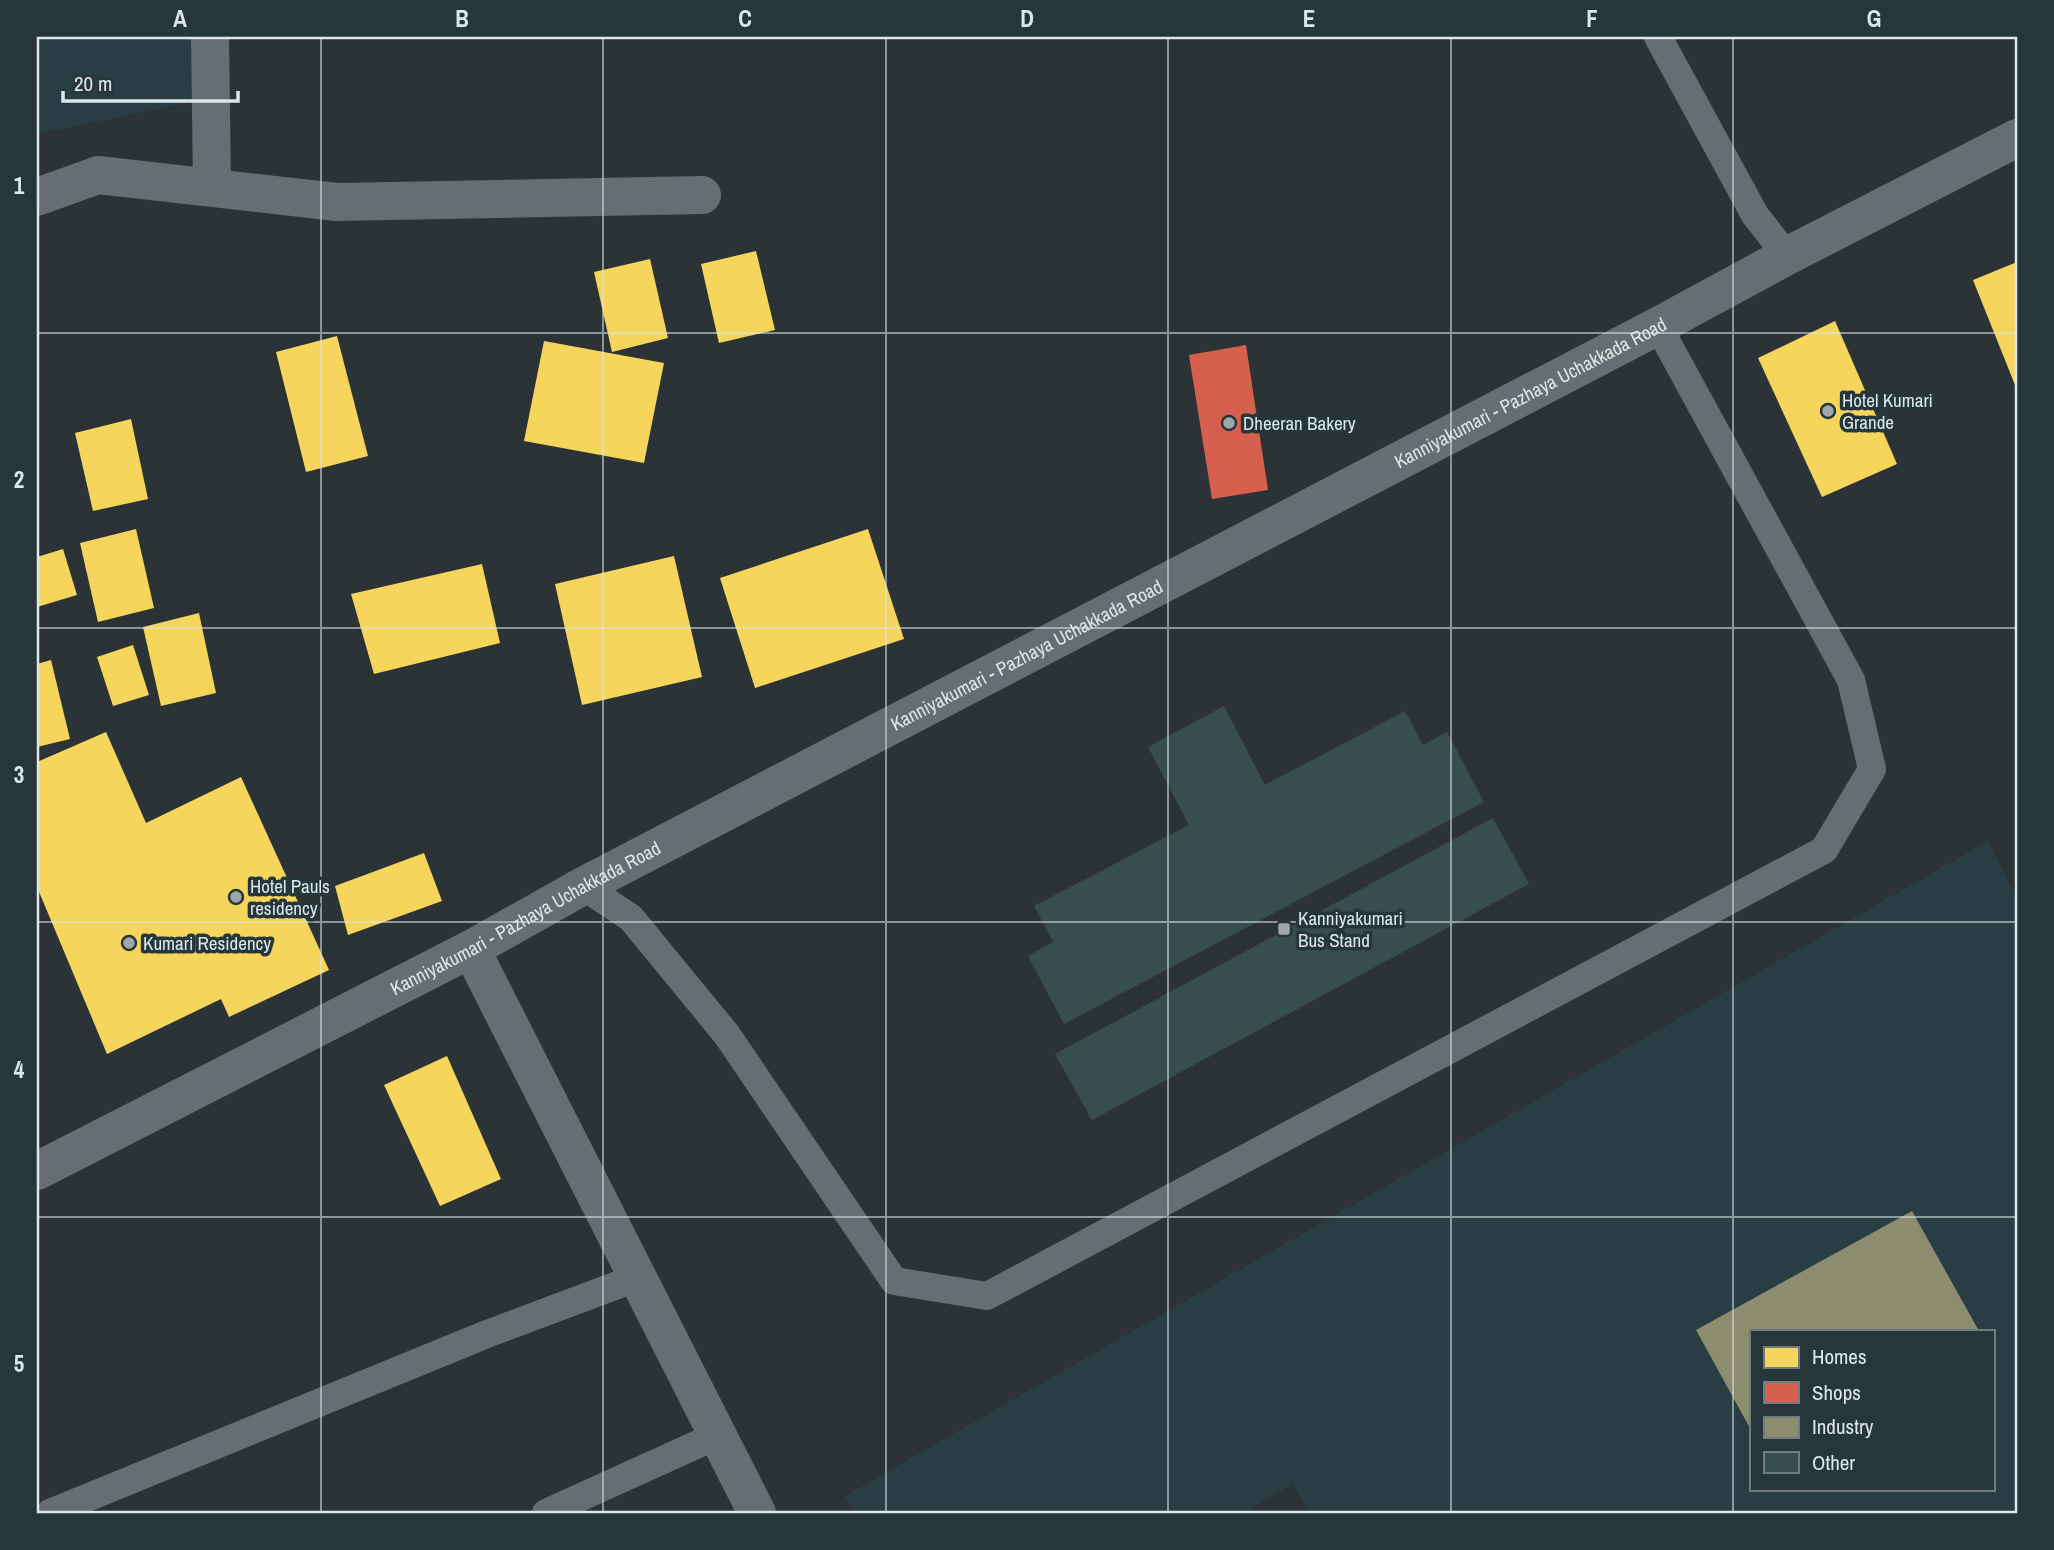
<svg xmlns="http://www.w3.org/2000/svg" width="2054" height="1550" font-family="'Archivo Narrow',sans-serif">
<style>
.built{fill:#293e44;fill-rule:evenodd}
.homes{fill:#f6d55c}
.shops{fill:#d6604d}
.industry{fill:#8c8c6e}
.building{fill:#384e4e}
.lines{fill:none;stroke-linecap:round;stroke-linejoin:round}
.lane{stroke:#666e73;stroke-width:28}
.street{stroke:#666e73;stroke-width:38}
.primary{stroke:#666e74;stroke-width:38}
.grid{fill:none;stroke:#dde6e9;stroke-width:2;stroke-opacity:0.55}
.poi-dot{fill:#9fa7aa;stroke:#27363a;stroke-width:2.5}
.labels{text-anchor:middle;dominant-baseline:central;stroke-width:7;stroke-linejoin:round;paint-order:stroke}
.street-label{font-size:19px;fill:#dde6e9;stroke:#27363a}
.poi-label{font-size:19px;fill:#dde6e9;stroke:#27363a;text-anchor:start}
.neatline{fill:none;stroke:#dde6e9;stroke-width:2.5}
.grid-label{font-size:23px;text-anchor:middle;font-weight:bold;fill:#dde6e9}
</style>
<rect width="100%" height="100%" fill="#2b3336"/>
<g class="built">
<path d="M 37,37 L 205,37 L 217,97 L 37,134 Z"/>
<path d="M 1988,841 L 2017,898 L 2017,1513 L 1310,1513 L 1293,1484 L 1243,1513 L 855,1513 L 845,1496 ZM 1751,1331 L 1993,1331 L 1993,1489 L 1751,1489 Z"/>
</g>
<g class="homes">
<path d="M 756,251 L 775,330 L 719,343 L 701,264 Z"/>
<path d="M 650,259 L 668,338 L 612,352 L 594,272 Z"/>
<path d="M 2017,262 L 2017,390 L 1973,280 Z"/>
<path d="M 1835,321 L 1897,464 L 1822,497 L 1758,358 Z"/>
<path d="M 337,336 L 368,456 L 306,472 L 276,352 Z"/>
<path d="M 544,341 L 664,363 L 644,463 L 524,441 Z"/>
<path d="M 131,419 L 148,499 L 93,511 L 75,433 Z"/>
<path d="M 136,529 L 154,608 L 98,622 L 80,543 Z"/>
<path d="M 868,529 L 904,639 L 755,688 L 720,578 Z"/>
<path d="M 63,549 L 77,595 L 37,607 L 37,557 Z"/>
<path d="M 674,556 L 702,677 L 582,705 L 555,584 Z"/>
<path d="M 482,564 L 500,643 L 374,674 L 351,594 Z"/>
<path d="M 199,613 L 216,693 L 161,706 L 143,627 Z"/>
<path d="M 133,645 L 149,695 L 113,706 L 97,657 Z"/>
<path d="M 51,660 L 70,739 L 37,747 L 37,664 Z"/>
<path d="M 106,732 L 146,823 L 241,777 L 329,970 L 229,1017 L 221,999 L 107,1054 L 37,887 L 37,762 Z"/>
<path d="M 424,853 L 442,901 L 348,935 L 335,886 Z"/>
<path d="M 447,1056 L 501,1179 L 440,1206 L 384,1085 Z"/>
</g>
<path class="shops" d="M 1246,345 L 1268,490 L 1212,499 L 1189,355 Z"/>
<path class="industry" d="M 1912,1211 L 1979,1331 L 1751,1331 L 1751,1430 L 1696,1330 Z"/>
<g class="building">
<path d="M 1224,706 L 1265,785 L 1405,711 L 1423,745 L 1447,732 L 1484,802 L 1064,1024 L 1028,956 L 1053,942 L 1034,906 L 1189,825 L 1148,747 Z"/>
<path d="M 1493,818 L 1529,884 L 1092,1120 L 1055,1054 Z"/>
</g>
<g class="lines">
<g class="lane">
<path d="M 1658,37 L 1755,215 L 1787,256"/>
<path d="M 583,886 L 631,918 L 727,1035 L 894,1281 L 987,1296 L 1824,850 L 1872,769 L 1851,680 L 1658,326"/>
<path d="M 50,1513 L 487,1334 L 639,1277"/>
<path d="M 546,1513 L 718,1435"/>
</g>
<g class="street">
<path d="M 210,37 L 212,187"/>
<path d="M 37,197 L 98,175 L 337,202 L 702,195"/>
<path d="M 471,949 L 757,1513"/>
</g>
<path class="primary" id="s1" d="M 37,1171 L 471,949 L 583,886 L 1658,326 L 1787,256 L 2017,138"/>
</g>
<path class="grid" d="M 321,37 L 321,1513M 603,37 L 603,1513M 886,37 L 886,1513M 1168,37 L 1168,1513M 1451,37 L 1451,1513M 1733,37 L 1733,1513M 37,333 L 2017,333M 37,628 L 2017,628M 37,922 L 2017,922M 37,1217 L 2017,1217"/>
<g class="poi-dot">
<circle cx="1828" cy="411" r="7"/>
<circle cx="1229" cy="423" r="7"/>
<circle cx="236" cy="897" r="7"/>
<rect x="1277" y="922" width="14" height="14" rx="3.5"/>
<circle cx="129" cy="943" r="7"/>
</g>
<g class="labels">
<g class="street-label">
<text stroke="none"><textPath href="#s1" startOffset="1684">Kanniyakumari - Pazhaya Uchakkada Road</textPath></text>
<text stroke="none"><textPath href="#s1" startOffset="1116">Kanniyakumari - Pazhaya Uchakkada Road</textPath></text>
<text stroke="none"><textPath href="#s1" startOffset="550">Kanniyakumari - Pazhaya Uchakkada Road</textPath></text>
</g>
<g class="poi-label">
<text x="1842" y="400">Hotel Kumari<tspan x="1842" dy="22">Grande</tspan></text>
<text x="1243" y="423">Dheeran Bakery</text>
<text x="250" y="886">Hotel Pauls<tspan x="250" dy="22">residency</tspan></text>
<text x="1298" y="918">Kanniyakumari<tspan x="1298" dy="22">Bus Stand</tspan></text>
<text x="143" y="943">Kumari Residency</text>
</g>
</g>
<rect width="2054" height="1550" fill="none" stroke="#27363a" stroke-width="77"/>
<rect x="1750" y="1330" width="245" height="161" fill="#27363a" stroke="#707c80" stroke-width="2"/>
<rect x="1764" y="1347" width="35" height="21" fill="#f6d55c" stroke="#707c80" stroke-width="2"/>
<text x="1812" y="1364" font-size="21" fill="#dde6e9">Homes</text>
<rect x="1764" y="1382" width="35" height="21" fill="#d6604d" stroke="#707c80" stroke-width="2"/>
<text x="1812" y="1400" font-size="21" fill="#dde6e9">Shops</text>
<rect x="1764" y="1417" width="35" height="21" fill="#8c8c6e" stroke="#707c80" stroke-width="2"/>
<text x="1812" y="1434" font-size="21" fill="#dde6e9">Industry</text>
<rect x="1764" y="1452" width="35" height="21" fill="#384e4e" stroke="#707c80" stroke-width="2"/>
<text x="1812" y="1470" font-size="21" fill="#dde6e9">Other</text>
<path d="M63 91v10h175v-10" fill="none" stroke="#dde6e9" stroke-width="3.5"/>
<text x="74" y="91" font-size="21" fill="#dde6e9" stroke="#27363a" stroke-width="5" paint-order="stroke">20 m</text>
<rect x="38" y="38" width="1978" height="1474" class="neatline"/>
<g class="grid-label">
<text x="180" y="27">A</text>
<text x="462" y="27">B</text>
<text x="745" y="27">C</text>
<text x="1027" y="27">D</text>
<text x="1309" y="27">E</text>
<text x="1592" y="27">F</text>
<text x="1874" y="27">G</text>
<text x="19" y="194">1</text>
<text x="19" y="488">2</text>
<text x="19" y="783">3</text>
<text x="19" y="1078">4</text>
<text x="19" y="1372">5</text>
</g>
</svg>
